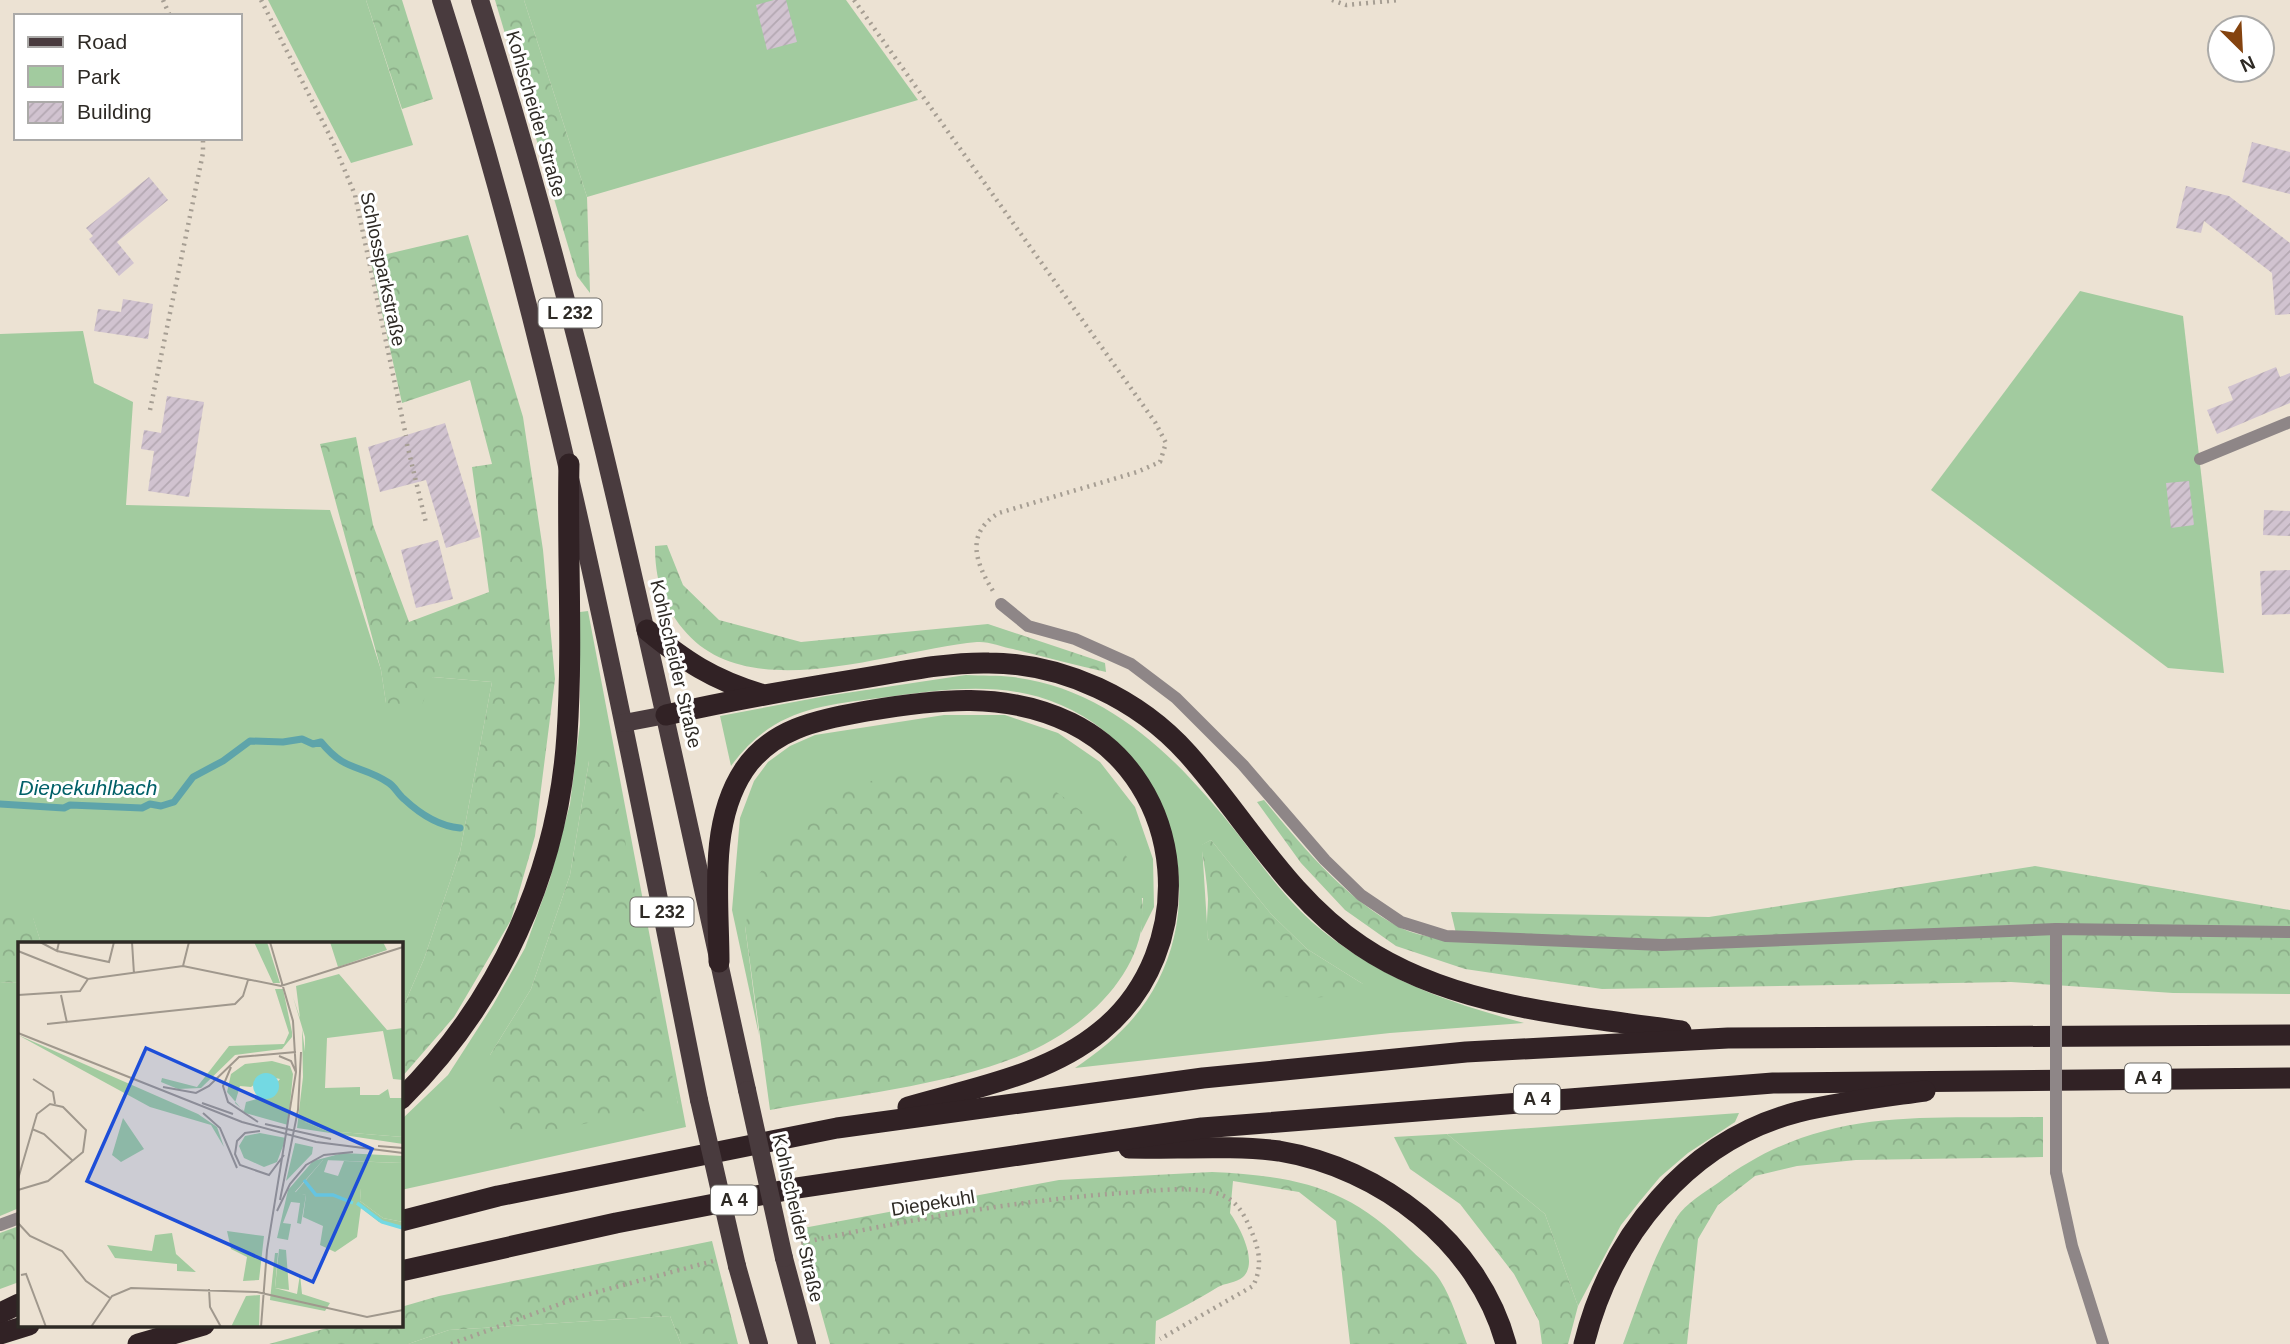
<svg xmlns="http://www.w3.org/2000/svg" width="2290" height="1344" font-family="Helvetica,sans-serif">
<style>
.green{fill:#a2cb9f;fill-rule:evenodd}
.forest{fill:url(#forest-crowns)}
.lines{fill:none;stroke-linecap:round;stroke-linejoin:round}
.stream{stroke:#5ea4aa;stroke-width:7}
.building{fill:url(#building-hatch)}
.path{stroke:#a69e93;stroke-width:4.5;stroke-dasharray:2 5;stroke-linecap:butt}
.service{stroke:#8e8687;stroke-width:12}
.primary{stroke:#493b3e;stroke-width:18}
.motorway{stroke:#312225;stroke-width:21}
.service-bridge{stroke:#8e8687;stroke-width:12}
.primary-bridge{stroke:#493b3e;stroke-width:18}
.labels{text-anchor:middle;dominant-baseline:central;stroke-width:6;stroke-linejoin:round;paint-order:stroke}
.shield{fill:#fff;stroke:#6d6a66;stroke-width:2}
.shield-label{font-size:18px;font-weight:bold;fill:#2e2a25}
.street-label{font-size:19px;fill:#2e2a25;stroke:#fff}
.water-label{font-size:21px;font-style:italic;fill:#016068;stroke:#fff}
.inset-river{fill:none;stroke:#73d9e3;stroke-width:3.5}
.inset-road{fill:none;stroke:#a0988d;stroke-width:2}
.view{fill:#1d4ed8;fill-opacity:0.15;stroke:#1d4ed8;stroke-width:3.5}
.inset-edge{fill:none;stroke:#2e2a25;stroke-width:3.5}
</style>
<defs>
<pattern id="forest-crowns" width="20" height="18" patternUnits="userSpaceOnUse" patternTransform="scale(1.75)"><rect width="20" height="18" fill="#a2cb9f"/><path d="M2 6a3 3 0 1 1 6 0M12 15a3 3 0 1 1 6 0" fill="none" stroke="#8cae89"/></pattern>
<pattern id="building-hatch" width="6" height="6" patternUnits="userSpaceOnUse" patternTransform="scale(1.75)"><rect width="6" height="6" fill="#d1c3d0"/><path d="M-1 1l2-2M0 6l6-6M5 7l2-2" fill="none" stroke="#b4a8b2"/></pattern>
</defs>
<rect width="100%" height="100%" fill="#ece2d3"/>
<g class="green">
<path d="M 268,0 L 366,0 L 413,145 L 351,163 Z"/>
<path d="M 524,0 L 846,0 L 918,100 L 587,197 Z"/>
<path d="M 2080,291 L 2183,316 L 2224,673 L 2168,668 L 1931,490 Z"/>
<path d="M 83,331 L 94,383 L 133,402 L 126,505 L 330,510 L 381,670 L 386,703 L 433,677 L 492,682 L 460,852 L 424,959 L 401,1012 L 401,943 L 41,943 L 33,918 L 0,918 L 0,334 Z"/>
<path d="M 588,611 L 686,1127 L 401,1190 L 401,1120 L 448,1075 L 493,1005 L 525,948 L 550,879 L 570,804 L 580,724 L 580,612 ZM 589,761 L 678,1104 L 490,1055 L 531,989 L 570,875 Z"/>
<path d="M 966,675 C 981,676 998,675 1013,677 C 1111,689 1179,760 1237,833 C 1260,863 1283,896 1312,922 C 1377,978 1443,1001 1524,1023 L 1390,1033 L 1075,1068 C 1109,1045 1139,1019 1158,981 C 1209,881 1165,749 1061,705 C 1001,679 941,690 879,698 C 816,706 771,711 731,766 L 720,716 L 826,696 ZM 1211,840 L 1271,914 L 1307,949 L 1363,984 L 1208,940 L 1202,845 Z"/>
<path d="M 944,715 L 1005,715 L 1058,733 L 1100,762 L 1135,807 L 1153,859 L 1154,907 L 1141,933 L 1143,898 L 745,926 L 759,1035 L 732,910 L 740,818 L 754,781 L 768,762 L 790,746 L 815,735 Z"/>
<path d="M 0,982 L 19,983 L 19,1208 L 0,1216 Z"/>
<path d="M 1739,1113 L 1735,1122 L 1688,1153 L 1660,1177 L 1640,1201 L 1621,1225 L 1578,1306 L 1545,1214 L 1447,1134 Z"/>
<path d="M 670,1316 L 681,1344 L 408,1344 L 449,1330 Z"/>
</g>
<g class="forest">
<path d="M 366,0 L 402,0 L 433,99 L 402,109 Z"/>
<path d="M 495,0 L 524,0 L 587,197 L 590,293 L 577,276 Z"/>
<path d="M 468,235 L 523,417 L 543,550 L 555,679 L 535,836 L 511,920 L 454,1017 L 401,1078 L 401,1012 L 424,959 L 460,852 L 492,682 L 433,677 L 421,707 L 386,703 L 381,670 L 320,444 L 356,437 L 373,525 L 409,622 L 489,592 L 472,467 L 492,464 L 470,380 L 402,403 L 370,258 Z"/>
<path d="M 667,545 L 683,585 L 719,620 L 801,642 L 988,624 L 1105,663 L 1106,672 C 1075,665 1044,657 1013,649 C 1002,647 988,641 977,642 C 893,649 748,709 683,629 C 662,603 655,578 655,546 Z"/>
<path d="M 606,746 L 678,1104 L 512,1139 L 489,1080 L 490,1055 L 531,989 L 570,875 L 589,761 Z"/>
<path d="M 919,768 C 959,770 1013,772 1049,788 C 1060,793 1070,803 1080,810 C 1184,881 1148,984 1052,1040 C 979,1083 855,1094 770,1110 L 745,926 L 758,875 L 804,820 L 849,787 Z"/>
<path d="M 1264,800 C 1303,847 1345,899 1401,928 C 1417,936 1440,938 1458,942 L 1451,912 L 1709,917 L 2035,866 L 2290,910 L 2290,994 L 2173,993 L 2011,982 L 1602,989 L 1465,969 L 1396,946 L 1345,910 L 1301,863 L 1257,802 Z"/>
<path d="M 1211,840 L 1271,914 L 1307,949 L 1363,984 L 1361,994 C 1305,999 1231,1008 1209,942 C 1205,929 1208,912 1208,899 C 1207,881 1204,863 1201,845 Z"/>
<path d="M 33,917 L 41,943 L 19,943 L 19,983 L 0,982 L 0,918 Z"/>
<path d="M 2043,1117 L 2043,1157 L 1856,1160 L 1797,1166 L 1755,1176 L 1718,1205 L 1698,1239 L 1687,1344 L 1623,1344 C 1639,1301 1653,1256 1677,1217 C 1685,1204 1705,1192 1718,1183 C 1822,1105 1920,1119 2043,1117 Z"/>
<path d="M 1447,1134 L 1545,1214 L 1578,1306 L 1568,1344 L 1542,1344 L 1539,1321 L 1514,1274 L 1460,1204 L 1410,1169 L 1394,1137 Z"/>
<path d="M 1212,1172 C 1296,1176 1349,1186 1410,1249 C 1420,1259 1433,1269 1440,1280 C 1452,1299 1459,1323 1467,1344 L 1350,1344 L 1336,1221 L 1299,1192 L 1233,1181 L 1230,1213 C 1239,1226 1259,1262 1243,1277 C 1236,1283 1225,1283 1218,1287 C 1197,1300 1178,1310 1156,1321 L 1155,1344 L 830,1344 L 798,1229 L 1059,1180 Z"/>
<path d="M 19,1226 L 19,1282 L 0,1289 L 0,1233 Z"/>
<path d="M 712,1241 L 738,1344 L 681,1344 L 670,1316 L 449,1330 L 408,1344 L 269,1344 L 338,1325 L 401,1325 L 401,1307 L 439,1296 Z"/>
</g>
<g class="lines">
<path class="stream" d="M 0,804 L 64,808 L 70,805 L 142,808 L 150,804 L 161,806 L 174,802 L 193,777 L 223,761 L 250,741 L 283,742 L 302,739 L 313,744 L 321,742 C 346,773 361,764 389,783 C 395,787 398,794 404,799 C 420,814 438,826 460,828"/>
</g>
<g class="building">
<path d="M 774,0 L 786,0 L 797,42 L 767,50 L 756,5 Z"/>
<path d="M 2252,142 L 2290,152 L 2290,194 L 2242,182 Z"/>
<path d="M 149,177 L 168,200 L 117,242 L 134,263 L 119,276 L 89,239 L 93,236 L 86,228 Z"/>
<path d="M 2186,186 L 2229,196 L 2290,243 L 2290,314 L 2275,315 L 2272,273 L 2204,221 L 2201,233 L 2176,228 Z"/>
<path d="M 123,299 L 153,304 L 148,339 L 94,331 L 98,309 L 121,312 Z"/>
<path d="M 2276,367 L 2280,377 L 2290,373 L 2290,403 L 2217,434 L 2207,410 L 2233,400 L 2228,387 Z"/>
<path d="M 167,396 L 204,402 L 189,497 L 148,491 L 154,451 L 141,449 L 144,430 L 161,433 Z"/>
<path d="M 445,423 L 480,537 L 446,548 L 426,480 L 380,492 L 368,447 Z"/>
<path d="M 2189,481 L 2194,525 L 2171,528 L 2166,483 Z"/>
<path d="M 2264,510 L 2290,511 L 2290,536 L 2263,535 Z"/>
<path d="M 438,540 L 453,599 L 416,608 L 401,550 Z"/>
<path d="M 2290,570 L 2290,614 L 2262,615 L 2260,571 Z"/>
</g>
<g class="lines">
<g class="path">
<path d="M 163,0 L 170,16"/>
<path d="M 261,0 L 333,142 L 355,195 L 406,436"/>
<path d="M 854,0 L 1155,422 L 1166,443 L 1160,462 L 1137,472 L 999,513 C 965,533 975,562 993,591"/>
<path d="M 1332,0 L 1346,5 L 1400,0"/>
<path d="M 150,410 L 203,153 L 203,138"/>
<path d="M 407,444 L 426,523"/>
<path d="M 801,1243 C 912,1219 1024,1199 1137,1192 C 1163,1190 1202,1185 1226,1197 C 1241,1205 1247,1221 1253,1235 C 1260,1253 1262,1268 1253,1286 L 1160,1339"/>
<path d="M 451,1344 L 582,1296 L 717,1260"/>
</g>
<g class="service">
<path d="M 2200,459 L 2290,422"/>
<path d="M 1001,604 L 1028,626 L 1075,639 L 1131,664 L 1176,698 L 1243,765 L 1325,860 L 1361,895 L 1401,922 L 1446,936 L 1662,945 L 2056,929"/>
<path d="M 2056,951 L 2056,929 L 2290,932"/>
<path d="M 2056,1172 L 2072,1246 L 2103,1344"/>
<path d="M 0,1225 L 19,1218"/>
</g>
<g class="primary">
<path d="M 441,0 C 556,360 625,730 699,1100"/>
<path d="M 480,0 C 593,357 666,725 747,1090"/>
<path d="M 624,723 L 666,715"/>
<path d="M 784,1258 L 807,1344"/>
<path d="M 737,1266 L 759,1344"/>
</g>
<g class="motorway">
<path d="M 647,630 C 685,661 713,680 761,694"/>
<path d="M 666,715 C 728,701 790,690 852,680 C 897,673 944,662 989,663 C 1063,663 1139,699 1188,754 C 1245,818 1288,898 1361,946 C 1453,1008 1573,1015 1681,1031"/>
<path d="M 719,962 C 719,900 708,824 744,770 C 773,727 820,720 867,711 C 937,699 1005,691 1071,723 C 1190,782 1200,950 1101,1031 C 1048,1075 973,1088 908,1107"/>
<path d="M 401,1099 C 499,1002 558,873 567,735 C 573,645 567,554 569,464"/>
<path d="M 1129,1148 C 1174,1149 1235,1145 1279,1151 C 1381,1168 1478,1242 1506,1344"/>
<path d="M 401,1221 L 498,1196 L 837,1128 L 1203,1078 L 1466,1052 L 1728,1038 L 2290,1035"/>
<path d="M 401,1271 L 616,1223 L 797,1188 L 1202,1128 L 1773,1083 L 2290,1078"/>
<path d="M 0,1313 L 19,1304"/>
<path d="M 0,1334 L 29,1325"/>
<path d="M 138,1344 L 204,1325"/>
<path d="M 1584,1344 C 1611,1236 1687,1141 1798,1112 C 1840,1102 1883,1097 1925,1091"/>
</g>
<path class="service-bridge" d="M 2056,1172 L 2056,951"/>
<g class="primary-bridge">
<path d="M 747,1090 L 784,1258"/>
<path d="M 699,1100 L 737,1266"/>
</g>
</g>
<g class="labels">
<g class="shield">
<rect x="538.5" y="298.5" width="63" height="29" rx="5"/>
<rect x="630.5" y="897.5" width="63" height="29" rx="5"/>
<rect x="2125" y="1063.5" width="46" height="29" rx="5"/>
<rect x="1514" y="1084.5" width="46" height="29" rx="5"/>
<rect x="711" y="1185.5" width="46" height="29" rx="5"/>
</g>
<g class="shield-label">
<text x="570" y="313">L 232</text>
<text x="662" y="912">L 232</text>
<text x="2148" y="1078">A 4</text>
<text x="1537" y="1099">A 4</text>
<text x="734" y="1200">A 4</text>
</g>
<g class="street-label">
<text transform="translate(536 114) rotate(74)">Kohlscheider Straße</text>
<text transform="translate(383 269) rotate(78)">Schlossparkstraße</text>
<text transform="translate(676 664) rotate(77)">Kohlscheider Straße</text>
<text transform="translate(933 1203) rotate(-9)">Diepekuhl</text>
<text transform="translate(798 1218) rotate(77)">Kohlscheider Straße</text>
</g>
<g class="water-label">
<text x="88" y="787">Diepekuhlbach</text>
</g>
</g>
<g transform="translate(18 942)">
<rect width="385" height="385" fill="#ece2d3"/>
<path d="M 312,0 L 365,0 L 369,8 L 320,25 ZM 321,32 L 369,88 L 385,86 L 385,138 L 375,137 L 365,89 L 309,96 L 307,146 L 342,145 L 342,153 L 361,153 L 370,147 L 372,156 L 385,156 L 385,195 L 309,189 L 287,180 L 287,95 L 275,55 L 282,76 L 278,44 ZM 105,176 L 126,207 L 103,220 L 94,213 ZM 305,218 L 310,218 L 306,230 L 320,234 L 326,219 L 385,221 L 385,280 L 365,276 L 342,259 L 343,246 L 338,250 L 343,265 L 339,295 L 317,310 L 302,303 L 305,284 L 285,275 L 288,253 L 277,251 ZM 209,289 L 246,294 L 241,338 L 225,339 L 229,315 L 213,307 ZM 261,307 L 268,308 L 271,348 L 257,346 ZM 242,353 L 241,385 L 213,385 L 228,354 Z" fill="#a2cb9f"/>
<path d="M 236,0 L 249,0 L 262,41 L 255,41 ZM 257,47 L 265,47 L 274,90 L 274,95 L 264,107 L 217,113 L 183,146 L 160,147 L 143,140 L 144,136 L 179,145 L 211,104 L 266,102 L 271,91 ZM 284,87 L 290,132 L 287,180 L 309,189 L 385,195 L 385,202 L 279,186 L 285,135 ZM 0,93 L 180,172 L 199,185 L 206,205 L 193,183 L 132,165 ZM 254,119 L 272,124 L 275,132 L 270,183 L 227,171 L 209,150 L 213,132 L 227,122 ZM 248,134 L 262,137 L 246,155 L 228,160 L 226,169 L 217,161 L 222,144 L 233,145 ZM 242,191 L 268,196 L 259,220 L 246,225 L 226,216 L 221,204 L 227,194 ZM 277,201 L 295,205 L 294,212 L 268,239 ZM 325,211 L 385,214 L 385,221 L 305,218 L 277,250 L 288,253 L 283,282 L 279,281 L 282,261 L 273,260 L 265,281 L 273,282 L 270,298 L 259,296 L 270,248 L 295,219 ZM 333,242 L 343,246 L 342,259 L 365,276 L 385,280 L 385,287 L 361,280 L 338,262 ZM 154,291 L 158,312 L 178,330 L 159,329 L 159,322 L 97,316 L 89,303 L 134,309 L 137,293 ZM 257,311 L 260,311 L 257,346 L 279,352 L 282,332 L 284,352 L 312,361 L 307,369 L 252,358 Z" fill="#a2cb9f" fill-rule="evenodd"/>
<path d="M235 144a13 13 0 1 1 26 0a13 13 0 1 1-26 0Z" fill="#73d9e3"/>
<path class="inset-river" d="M 286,238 L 298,253 L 315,253 L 335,261M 339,261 L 364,280 L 385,286"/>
<path class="inset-road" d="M 22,0 L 39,9 L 41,0M 114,0 L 116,32M 0,9 L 70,37 L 165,24 L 263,44 L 385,5M 39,9 L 91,20 L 96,0M 165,24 L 171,0M 0,53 L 62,49 L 70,37M 43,53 L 49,81M 29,82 L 217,62 L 225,54 L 230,38M 0,91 L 224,180 L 298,200 L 385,211M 261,114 L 273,119 L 278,130M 213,125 L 205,144 L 210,160 L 240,180M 15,137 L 35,150 L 37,162M 145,145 L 178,151 L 191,144 L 221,115 L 278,110M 184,161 L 215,172M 185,171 L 202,186 L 219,226M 247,182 L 313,197M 14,187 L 26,192 L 55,219M 242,189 L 227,191 L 219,199 L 217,212 L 222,223 L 251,233 L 266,213M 360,204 L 385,206M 0,237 L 19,172 L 32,162 L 45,165 L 68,188 L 65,210 L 30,239 L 0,248M 262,258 L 280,168 L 283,110M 259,269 L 272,242 L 288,223 L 306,213 L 335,210M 0,281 L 12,294 L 44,309 L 68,339 L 92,356M 3,333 L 8,332 L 28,385M 191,347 L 192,365 L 203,385M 73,385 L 94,354 L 113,346 L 239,350 L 349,375 L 385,368M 243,385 L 249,308 L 278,130 L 275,79 L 252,0"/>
<path class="view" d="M 128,106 L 354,207 L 295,340 L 69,239 Z"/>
<rect width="385" height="385" class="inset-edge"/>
</g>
<rect x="14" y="14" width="228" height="126" fill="#ffffff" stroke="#abaaa8" stroke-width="2"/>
<rect x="28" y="37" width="35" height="10" fill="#493b3e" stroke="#abaaa8" stroke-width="2"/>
<text x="77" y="49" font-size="21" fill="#2e2a25">Road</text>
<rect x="28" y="66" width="35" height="21" fill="#a2cb9f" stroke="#abaaa8" stroke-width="2"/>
<text x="77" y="84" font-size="21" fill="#2e2a25">Park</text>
<rect x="28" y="102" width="35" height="21" fill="url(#building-hatch)" stroke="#abaaa8" stroke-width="2"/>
<text x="77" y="119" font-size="21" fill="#2e2a25">Building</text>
<g transform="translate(2241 49) rotate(156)"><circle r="33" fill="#ffffff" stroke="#abaaa8" stroke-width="2"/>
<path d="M0-5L12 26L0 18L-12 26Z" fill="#84430f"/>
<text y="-10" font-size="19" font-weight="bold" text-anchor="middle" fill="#2e2a25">N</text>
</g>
</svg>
